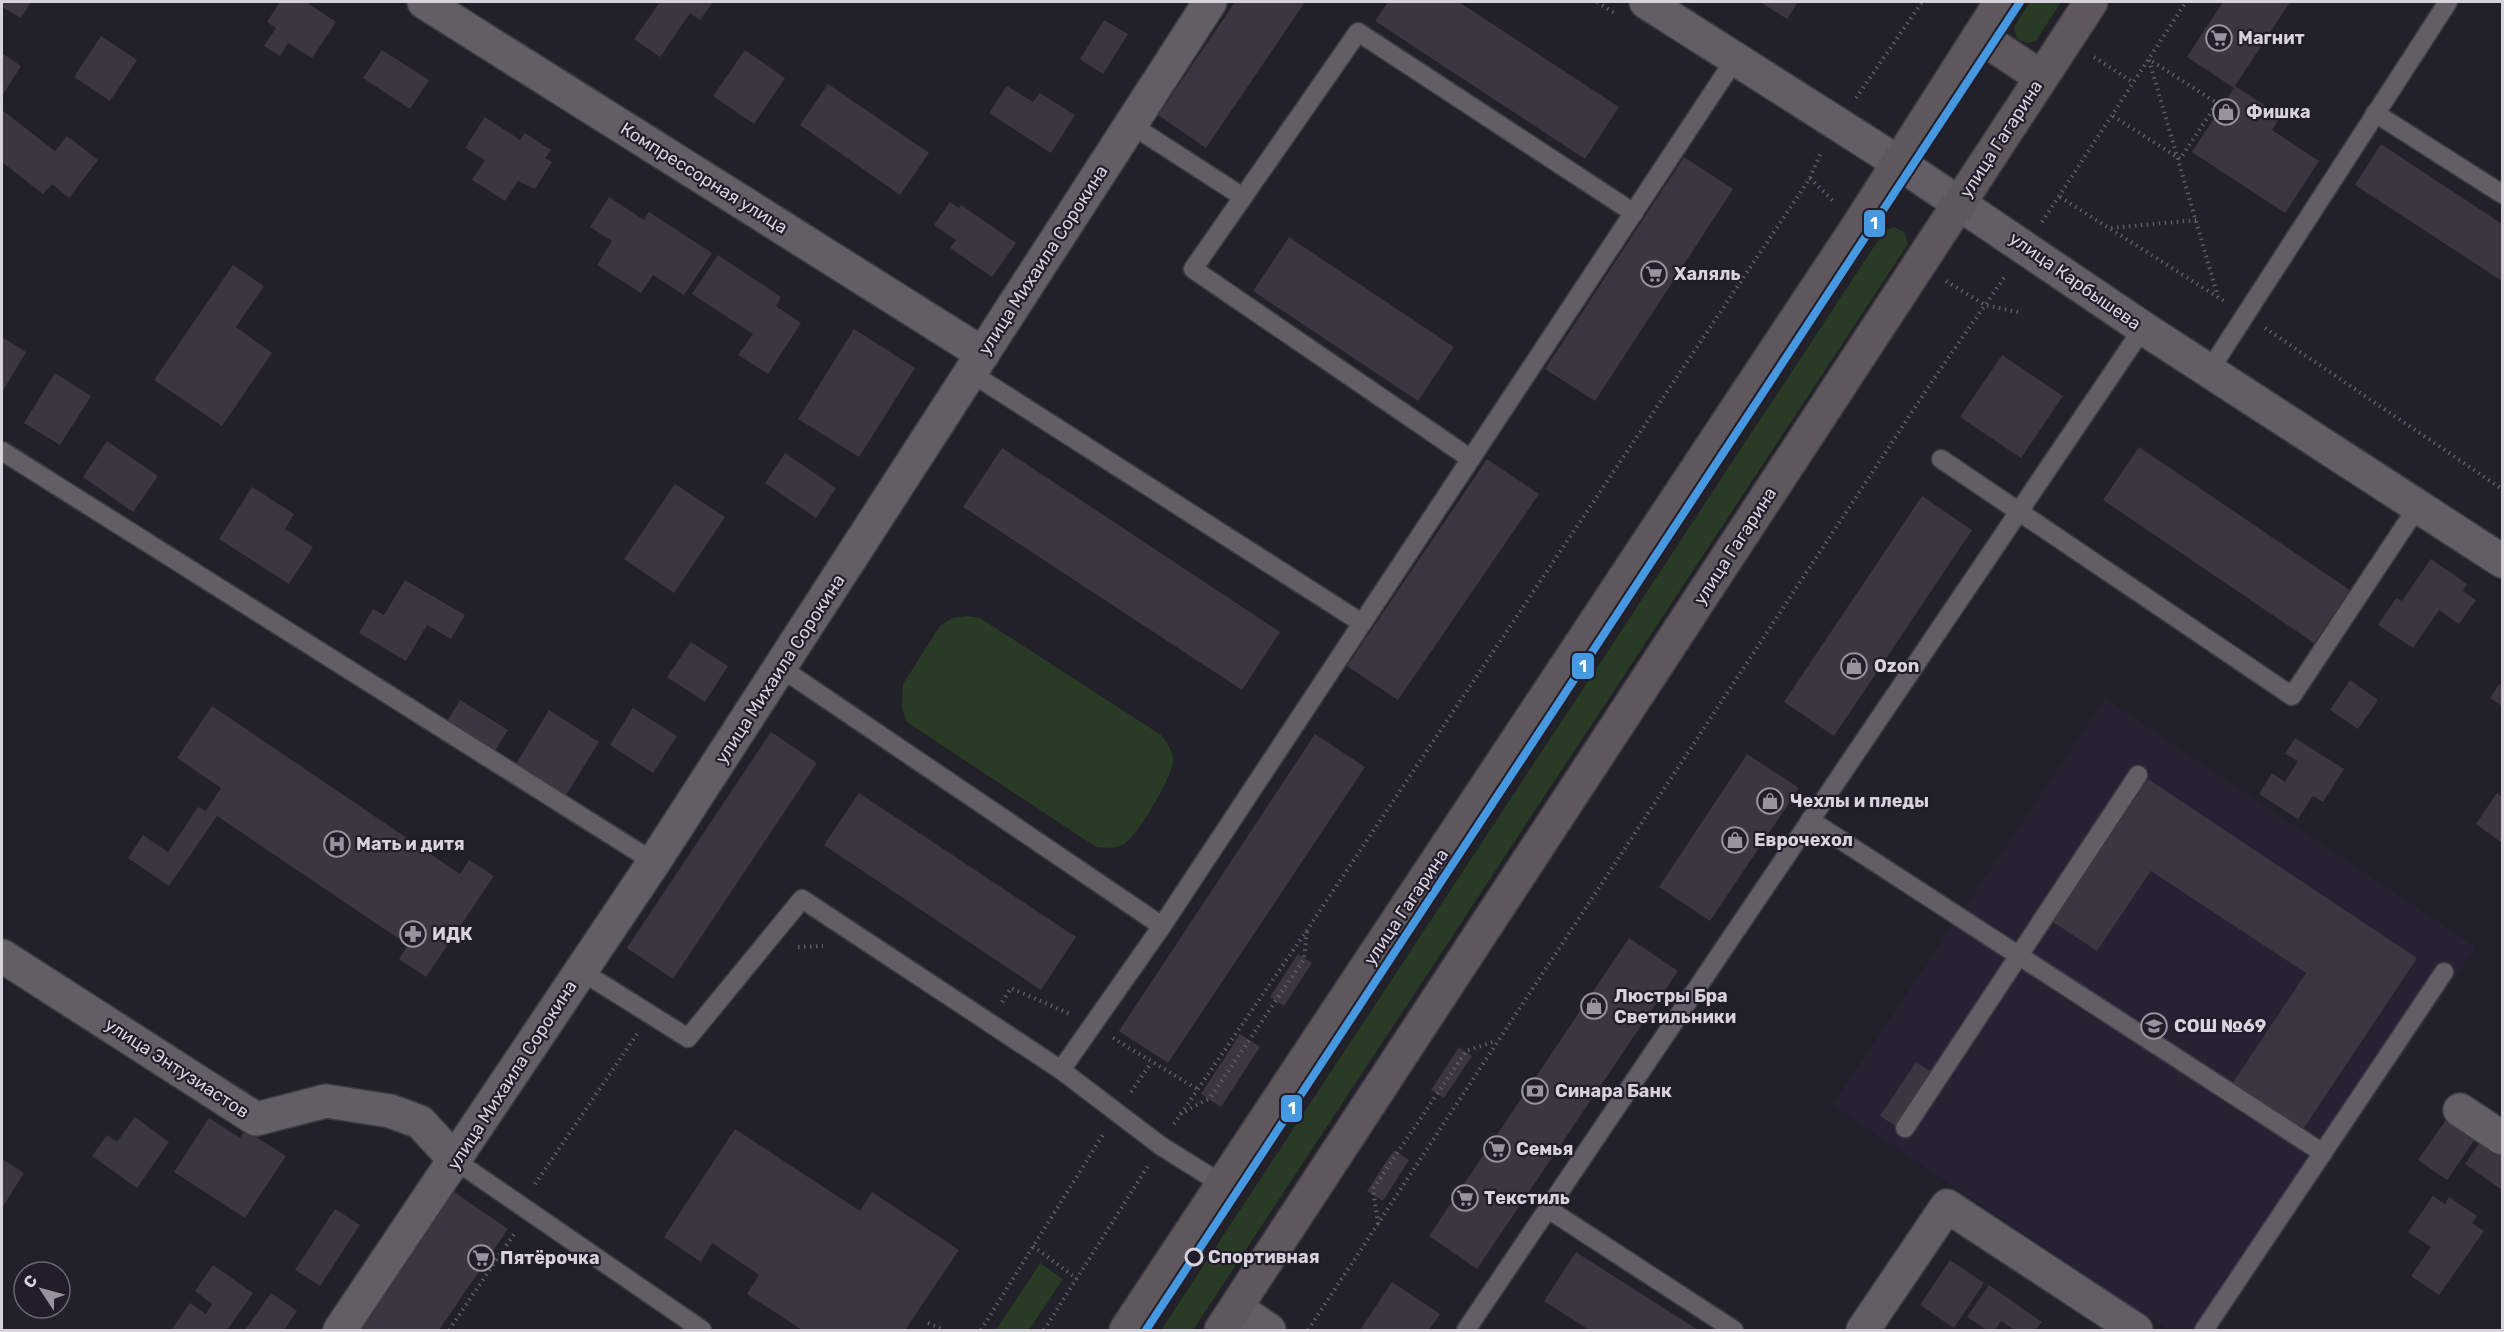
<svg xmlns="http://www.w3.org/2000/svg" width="2504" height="1332" font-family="Rubik,sans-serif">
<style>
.built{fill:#262133}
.green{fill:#293b24}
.building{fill:#3c3640}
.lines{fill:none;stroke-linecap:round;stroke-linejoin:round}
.service-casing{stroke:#3c3a42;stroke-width:21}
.minor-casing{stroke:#3c3a42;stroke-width:36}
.tertiary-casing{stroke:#3c3a42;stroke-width:36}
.primary-casing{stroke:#3c3a42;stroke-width:36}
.path{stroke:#5f5d64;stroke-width:4;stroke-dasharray:1.5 4.5;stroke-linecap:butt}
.service{stroke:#615f65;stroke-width:18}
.minor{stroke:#615f65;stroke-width:33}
.tertiary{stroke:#615f65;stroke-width:33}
.primary{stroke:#5e575b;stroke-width:33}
.metro-1-casing{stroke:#211d2b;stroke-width:12}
.metro-1{stroke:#4699e1;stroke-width:8}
.stop-dot{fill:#211d2b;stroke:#d6d3dd;stroke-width:3}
.labels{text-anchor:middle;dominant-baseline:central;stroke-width:4.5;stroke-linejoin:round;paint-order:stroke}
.poi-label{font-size:18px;font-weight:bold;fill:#d6d3dd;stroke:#211d2b;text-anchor:start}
.street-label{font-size:18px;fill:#d6d3dd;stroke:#211d2b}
.stop-label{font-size:18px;font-weight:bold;fill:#d6d3dd;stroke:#211d2b;text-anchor:start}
.line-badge{stroke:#211d2b;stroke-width:2}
.badge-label{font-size:16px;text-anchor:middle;font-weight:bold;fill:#fff}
</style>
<rect width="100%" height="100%" fill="#222028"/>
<path class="built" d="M 2105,698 L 2476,947 L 2219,1330 L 2168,1330 L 1832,1105 Z"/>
<g class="green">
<path d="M 2030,2 L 2061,2 L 2036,41 L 2027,43 L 2017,39 L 2014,27 Z"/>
<path d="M 1894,227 L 1904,232 L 1908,244 L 1193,1330 L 1161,1330 L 1885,230 Z"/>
<path d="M 966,616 L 980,618 L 1161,735 C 1166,742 1173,750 1173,760 C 1173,775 1138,836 1124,844 C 1115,849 1107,848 1096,847 L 907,722 L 902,708 L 903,684 L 940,626 L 952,618 Z"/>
<path d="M 1040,1263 L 1063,1279 L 1029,1330 L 996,1330 Z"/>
</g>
<g class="building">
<path d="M 2,2 L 31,2 L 21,18 L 2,7 Z"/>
<path d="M 280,2 L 306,2 L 336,22 L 312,58 L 288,43 L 280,56 L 264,46 L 276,28 L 267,22 Z"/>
<path d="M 660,2 L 713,2 L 700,20 L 690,13 L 660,57 L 634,39 Z"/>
<path d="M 1235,2 L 1305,2 L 1206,148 L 1158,115 Z"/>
<path d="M 1388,2 L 1459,2 L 1619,107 L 1585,159 L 1375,21 Z"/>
<path d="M 1760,2 L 1798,2 L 1787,19 Z"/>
<path d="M 2223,2 L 2290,2 L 2235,86 L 2281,116 L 2272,130 L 2319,161 L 2285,213 L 2192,152 L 2234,88 L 2187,57 Z"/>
<path d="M 1104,20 L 1128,34 L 1103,74 L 1080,59 Z"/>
<path d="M 101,36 L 137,60 L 110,101 L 74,77 Z"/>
<path d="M 382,50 L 429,80 L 410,109 L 363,78 Z"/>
<path d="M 745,50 L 785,78 L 754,124 L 713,96 Z"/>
<path d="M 2,53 L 21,66 L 2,96 Z"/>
<path d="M 828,84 L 929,153 L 900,195 L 800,125 Z"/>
<path d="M 1007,86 L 1033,102 L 1040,93 L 1075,115 L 1051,153 L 989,113 Z"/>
<path d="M 2,110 L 55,151 L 67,136 L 98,160 L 69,198 L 52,184 L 43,194 L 2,162 Z"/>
<path d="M 485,117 L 520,140 L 525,133 L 551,150 L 545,158 L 552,162 L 535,189 L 518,181 L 505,201 L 472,180 L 485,160 L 465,148 Z"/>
<path d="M 2381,144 L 2502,224 L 2502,281 L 2355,185 Z"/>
<path d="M 1684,157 L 1733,189 L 1595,401 L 1545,369 Z"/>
<path d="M 609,197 L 644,220 L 649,212 L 712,253 L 684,295 L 653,275 L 641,293 L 597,265 L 612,241 L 590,227 Z"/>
<path d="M 950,202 L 959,208 L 961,205 L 1016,243 L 992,277 L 950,248 L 956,240 L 934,225 Z"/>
<path d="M 1289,237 L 1454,347 L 1418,401 L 1253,291 Z"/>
<path d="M 718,255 L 781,297 L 776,306 L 801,323 L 768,374 L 738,355 L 753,334 L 692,294 Z"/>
<path d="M 233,265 L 264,286 L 236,327 L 272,353 L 222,426 L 154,380 Z"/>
<path d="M 854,329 L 915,368 L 859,457 L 798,419 Z"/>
<path d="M 2,337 L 26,352 L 2,392 Z"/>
<path d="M 2002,355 L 2063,396 L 2021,458 L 1960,417 Z"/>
<path d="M 55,373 L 91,396 L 60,445 L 24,423 Z"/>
<path d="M 107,441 L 158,476 L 133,512 L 83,477 Z"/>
<path d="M 2139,447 L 2350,590 L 2314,643 L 2103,500 Z"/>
<path d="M 1002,448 L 1280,632 L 1242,690 L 963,507 Z"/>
<path d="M 785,453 L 836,488 L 816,518 L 765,483 Z"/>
<path d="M 1487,459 L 1539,494 L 1398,700 L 1347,666 Z"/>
<path d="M 675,484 L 725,517 L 674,593 L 624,559 Z"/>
<path d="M 252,487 L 294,514 L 285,529 L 313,547 L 289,584 L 219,539 Z"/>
<path d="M 1922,496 L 1972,530 L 1834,736 L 1784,702 Z"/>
<path d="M 2431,559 L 2467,584 L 2463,591 L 2476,600 L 2459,624 L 2439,610 L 2413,648 L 2378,625 L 2396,598 L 2402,601 Z"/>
<path d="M 405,580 L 465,615 L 451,639 L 427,625 L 406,661 L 359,633 L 373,609 L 384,615 Z"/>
<path d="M 691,642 L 728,666 L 705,702 L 667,677 Z"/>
<path d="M 2350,680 L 2378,700 L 2358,729 L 2330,710 Z"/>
<path d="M 2499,684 L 2502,686 L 2502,706 L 2490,698 Z"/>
<path d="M 460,700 L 508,730 L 494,752 L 446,723 Z"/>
<path d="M 212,706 L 460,874 L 469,860 L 494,876 L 426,977 L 399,959 L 408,945 L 217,816 L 169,886 L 128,858 L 143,835 L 168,852 L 198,807 L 206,811 L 221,788 L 177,758 Z"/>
<path d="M 633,708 L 677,736 L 653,773 L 610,745 Z"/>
<path d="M 549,710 L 599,742 L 566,795 L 516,764 Z"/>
<path d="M 771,732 L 817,763 L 673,979 L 627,948 Z"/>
<path d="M 1315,734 L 1365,767 L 1168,1063 L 1119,1031 Z"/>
<path d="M 2295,738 L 2344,769 L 2323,802 L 2313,796 L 2298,819 L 2259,794 L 2272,773 L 2285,782 L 2298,761 L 2285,754 Z"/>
<path d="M 1747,754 L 1799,788 L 1710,921 L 1659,887 Z"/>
<path d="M 2148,779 L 2417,958 L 2302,1131 L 2232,1084 L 2306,973 L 2151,871 L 2097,951 L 2053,922 Z"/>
<path d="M 859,793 L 1076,937 L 1041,990 L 824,845 Z"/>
<path d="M 2497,793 L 2501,796 L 2502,793 L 2502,843 L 2476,824 Z"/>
<path d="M 1629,938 L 1678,971 L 1477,1269 L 1429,1236 Z"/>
<path d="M 1298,954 L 1312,963 L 1284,1006 L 1270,997 Z"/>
<path d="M 1240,1034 L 1260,1047 L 1221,1107 L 1201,1094 Z"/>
<path d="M 1459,1047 L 1472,1056 L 1444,1098 L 1431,1090 Z"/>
<path d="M 1916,1062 L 1936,1075 L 1900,1129 L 1880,1116 Z"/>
<path d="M 135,1117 L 169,1142 L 137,1188 L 92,1156 L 107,1135 L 117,1142 Z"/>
<path d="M 2448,1117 L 2482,1129 L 2447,1180 L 2418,1160 Z"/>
<path d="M 209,1118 L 240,1138 L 245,1130 L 286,1156 L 245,1218 L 174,1172 Z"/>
<path d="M 735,1129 L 860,1211 L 872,1192 L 959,1250 L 905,1330 L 802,1330 L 747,1294 L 759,1275 L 712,1243 L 701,1262 L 664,1237 Z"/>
<path d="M 2484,1136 L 2502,1148 L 2502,1190 L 2465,1164 Z"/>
<path d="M 1394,1150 L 1409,1160 L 1383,1201 L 1367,1191 Z"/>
<path d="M 2,1159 L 24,1173 L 2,1208 Z"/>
<path d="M 454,1192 L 508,1229 L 439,1330 L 361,1330 Z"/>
<path d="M 2433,1196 L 2445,1204 L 2449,1197 L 2477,1216 L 2472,1223 L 2484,1231 L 2439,1295 L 2411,1276 L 2431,1247 L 2408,1232 Z"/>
<path d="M 335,1209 L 360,1225 L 320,1286 L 295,1270 Z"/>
<path d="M 1576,1252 L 1698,1330 L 1589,1330 L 1544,1301 Z"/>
<path d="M 1950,1260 L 1984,1283 L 1954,1328 L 1920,1305 Z"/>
<path d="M 213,1265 L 253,1293 L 227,1330 L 174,1330 L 172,1329 L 190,1303 L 206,1314 L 212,1304 L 195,1291 Z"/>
<path d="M 1392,1282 L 1440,1314 L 1429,1330 L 1360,1330 Z"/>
<path d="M 1989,1285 L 2042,1322 L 2035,1330 L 2015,1330 L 2001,1321 L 1995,1330 L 1987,1330 L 1967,1317 Z"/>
<path d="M 271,1293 L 297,1311 L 284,1330 L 245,1330 Z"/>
</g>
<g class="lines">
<g class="service-casing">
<g id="service">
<path d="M 2375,113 L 2502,194"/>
<path d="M 1130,124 L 1243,197"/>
<path d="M 2209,371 L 2448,2"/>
<path d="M 971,373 L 1362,623"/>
<path d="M 2,451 L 654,862"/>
<path d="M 1471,459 L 1193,269 L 1358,32 L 1634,213"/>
<path d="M 1941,459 L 2292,696 L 2418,506"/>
<path d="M 781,668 L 1162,926"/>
<path d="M 1810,820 L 2323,1153"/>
<path d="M 581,971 L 688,1038 L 802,899 L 1061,1070 L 1161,1146 L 1222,1184"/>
<path d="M 1061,1070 L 1162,926 L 1735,59"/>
<path d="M 1905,1128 L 2138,775"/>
<path d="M 456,1161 L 702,1330"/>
<path d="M 1548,1209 L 1734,1330"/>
<path d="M 1466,1330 L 2143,328"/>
<path d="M 2204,1330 L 2444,972"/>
</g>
</g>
<g class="minor-casing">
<g id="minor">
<path d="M 424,2 L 983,354"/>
<path d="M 2,956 L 256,1119 L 326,1101 L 390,1111 L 420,1122 L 456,1161"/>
<path d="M 2460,1110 L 2502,1138"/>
<path d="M 1236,1308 L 1269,1330"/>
<path d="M 340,1330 L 654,862 L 1210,2"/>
<path d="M 1863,1330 L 1947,1206 L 2136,1330"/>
</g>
</g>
<g class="tertiary-casing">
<path id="tertiary" d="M 1646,2 L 1899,163 L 2143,328 L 2502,561"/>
</g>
<g class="primary-casing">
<g id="primary">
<path d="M 1979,36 L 2041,77"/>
<path d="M 1126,1330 L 1858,226 L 2001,2"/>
<path d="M 1221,1330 L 2091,2"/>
</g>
</g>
<g class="path">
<path d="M 1597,2 L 1616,14"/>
<path d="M 2094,57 L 2134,83"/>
<path d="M 2149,60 L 2218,297"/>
<path d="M 1856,98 L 1922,2"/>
<path d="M 2113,116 L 2180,159 L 2217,103 L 2150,60"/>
<path d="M 1810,178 L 1835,203"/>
<path d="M 2060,197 L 2224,301"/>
<path d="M 2042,222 L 2186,2"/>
<path d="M 2111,228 L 2197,220"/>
<path d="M 1946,281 L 1985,305 L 2022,313"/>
<path d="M 2265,328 L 2502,489"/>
<path d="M 798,947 L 823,946"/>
<path d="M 1002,1002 L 1011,988 L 1070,1014"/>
<path d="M 1113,1038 L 1197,1089"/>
<path d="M 1131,1092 L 1151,1063"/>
<path d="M 1180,1114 L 1210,1098 L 1304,959 L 1307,931"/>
<path d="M 1174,1124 L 1307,930 L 1810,178 L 1821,152"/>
<path d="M 535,1184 L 637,1034"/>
<path d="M 1378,1224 L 1373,1189 L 1466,1051 L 1496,1041"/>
<path d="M 1033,1246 L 1077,1279"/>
<path d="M 928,1323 L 944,1330"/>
<path d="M 449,1330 L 516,1231"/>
<path d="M 981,1330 L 1104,1133"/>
<path d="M 1044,1330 L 1148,1166"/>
<path d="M 1308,1330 L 1937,374 L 2006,275"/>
</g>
<use href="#service" class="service"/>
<use href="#minor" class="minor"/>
<use href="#tertiary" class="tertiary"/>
<use href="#primary" class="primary"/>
<g class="metro-1-casing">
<path id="metro-1" d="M 1146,1330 L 2020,2"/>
</g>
<use href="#metro-1" class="metro-1"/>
</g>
<defs>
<g id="supermarket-ring" transform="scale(1.35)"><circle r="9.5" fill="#211d2b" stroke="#97949e" stroke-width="1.5"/><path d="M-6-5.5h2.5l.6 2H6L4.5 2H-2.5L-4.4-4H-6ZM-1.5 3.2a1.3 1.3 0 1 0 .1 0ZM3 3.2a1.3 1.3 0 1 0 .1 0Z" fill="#97949e"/></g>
<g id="shop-ring" transform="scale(1.35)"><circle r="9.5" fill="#211d2b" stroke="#97949e" stroke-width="1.5"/><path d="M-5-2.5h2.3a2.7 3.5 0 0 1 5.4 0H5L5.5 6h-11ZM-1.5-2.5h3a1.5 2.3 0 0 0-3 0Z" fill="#97949e"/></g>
<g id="hospital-ring" transform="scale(1.35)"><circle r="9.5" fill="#211d2b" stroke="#97949e" stroke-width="1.5"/><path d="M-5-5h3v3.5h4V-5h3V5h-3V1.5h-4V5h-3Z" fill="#97949e"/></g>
<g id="pharmacy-ring" transform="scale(1.35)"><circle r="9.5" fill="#211d2b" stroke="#97949e" stroke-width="1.5"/><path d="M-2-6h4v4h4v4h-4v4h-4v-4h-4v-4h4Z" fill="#97949e"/></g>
<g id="school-ring" transform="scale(1.35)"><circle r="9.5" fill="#211d2b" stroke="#97949e" stroke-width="1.5"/><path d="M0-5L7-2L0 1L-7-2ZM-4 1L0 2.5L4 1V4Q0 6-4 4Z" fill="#97949e"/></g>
<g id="bank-ring" transform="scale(1.35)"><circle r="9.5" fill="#211d2b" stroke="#97949e" stroke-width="1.5"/><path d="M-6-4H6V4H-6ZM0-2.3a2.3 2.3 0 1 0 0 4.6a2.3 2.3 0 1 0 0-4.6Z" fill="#97949e"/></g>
</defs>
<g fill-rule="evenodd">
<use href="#supermarket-ring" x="2219" y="38"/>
<use href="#shop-ring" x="2226" y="112"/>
<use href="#supermarket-ring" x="1654" y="274"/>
<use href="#shop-ring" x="1854" y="666"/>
<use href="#shop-ring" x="1770" y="801"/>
<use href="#shop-ring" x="1735" y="840"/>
<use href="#hospital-ring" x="337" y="844"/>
<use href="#pharmacy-ring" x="413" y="934"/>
<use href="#shop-ring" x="1594" y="1006"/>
<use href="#school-ring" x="2154" y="1026"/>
<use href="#bank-ring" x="1535" y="1091"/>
<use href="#supermarket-ring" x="1497" y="1149"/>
<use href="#supermarket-ring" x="1465" y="1198"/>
<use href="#supermarket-ring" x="481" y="1258"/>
</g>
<circle class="stop-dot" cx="1194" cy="1257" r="8"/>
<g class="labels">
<g class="poi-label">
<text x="2238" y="38">Магнит</text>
<text x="2246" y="112">Фишка</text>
<text x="1674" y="274">Халяль</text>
<text x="1874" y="666">Ozon</text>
<text x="1790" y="801">Чехлы и пледы</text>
<text x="1754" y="840">Еврочехол</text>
<text x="356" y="844">Мать и дитя</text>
<text x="432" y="934">ИДК</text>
<text x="1614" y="996">Люстры Бра<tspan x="1614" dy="21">Светильники</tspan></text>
<text x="2174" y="1026">СОШ №69</text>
<text x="1555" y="1091">Синара Банк</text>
<text x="1516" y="1149">Семья</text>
<text x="1484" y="1198">Текстиль</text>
<text x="500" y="1258">Пятёрочка</text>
</g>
<g class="street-label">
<text transform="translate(2001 139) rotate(-57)">улица Гагарина</text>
<text transform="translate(704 178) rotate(32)">Компрессорная улица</text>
<text transform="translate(1043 260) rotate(-57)">улица Михаила Сорокина</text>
<text transform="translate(2075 281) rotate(35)">улица Карбышева</text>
<text transform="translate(1735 546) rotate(-57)">улица Гагарина</text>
<text transform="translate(780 669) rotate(-57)">улица Михаила Сорокина</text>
<text transform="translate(1406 907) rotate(-56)">улица Гагарина</text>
<text transform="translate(177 1068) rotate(33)">улица Энтузиастов</text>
<text transform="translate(512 1075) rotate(-57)">улица Михаила Сорокина</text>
</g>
<g class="stop-label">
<text x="1208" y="1257">Спортивная</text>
</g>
</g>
<g class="line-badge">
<rect x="1863" y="209" width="23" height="29" rx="6" fill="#4699e1"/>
<rect x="1571" y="652" width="24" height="28" rx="6" fill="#4699e1"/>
<rect x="1280" y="1094" width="23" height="29" rx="6" fill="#4699e1"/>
</g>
<g class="badge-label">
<text x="1874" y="229">1</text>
<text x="1583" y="672">1</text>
<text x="1292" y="1114">1</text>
</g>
<rect width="2504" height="1332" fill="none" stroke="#d6d3dd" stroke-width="6"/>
<g transform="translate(42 1290) rotate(306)"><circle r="28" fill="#211d2b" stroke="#696672" stroke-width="1.5"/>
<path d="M0-4.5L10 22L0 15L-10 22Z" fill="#97949e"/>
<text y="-9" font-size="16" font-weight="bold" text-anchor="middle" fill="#d6d3dd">С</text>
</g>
</svg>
